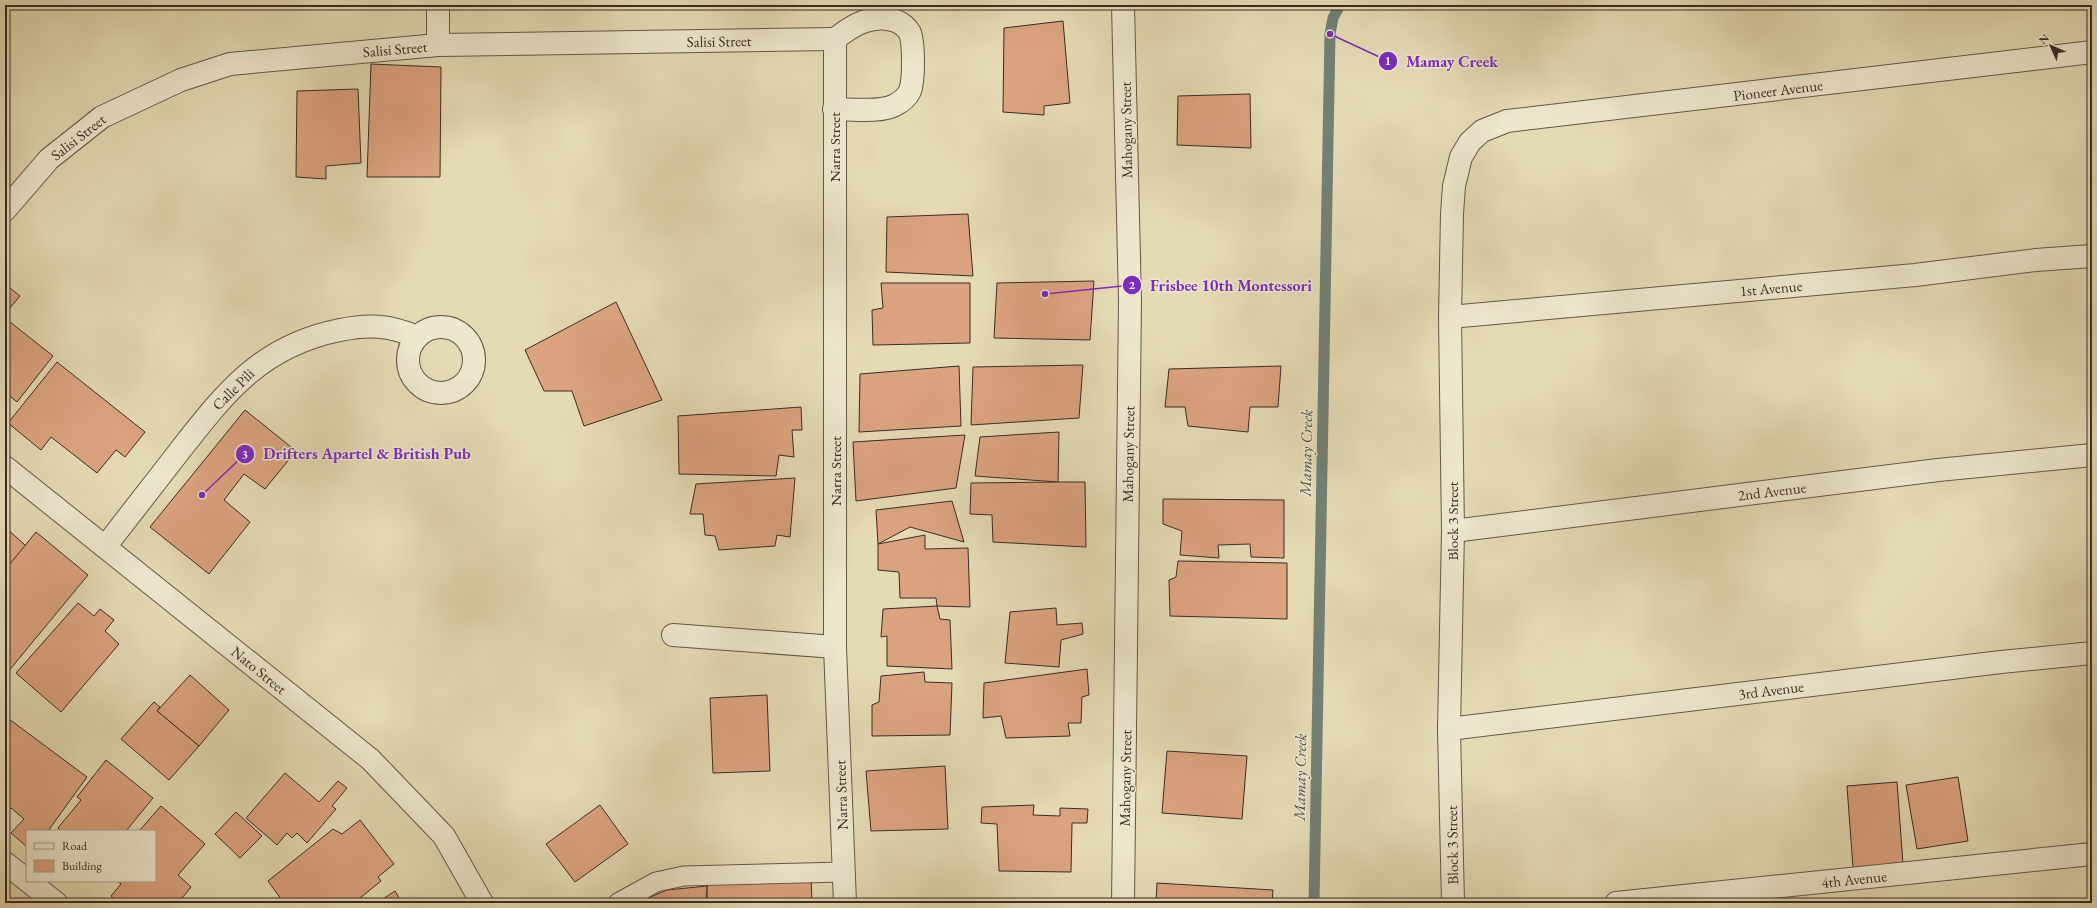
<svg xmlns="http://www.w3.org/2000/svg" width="2097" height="908" font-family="'EB Garamond',serif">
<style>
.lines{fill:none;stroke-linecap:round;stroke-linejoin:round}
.stream{stroke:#718175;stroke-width:11}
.building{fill:#dca380;stroke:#392b25}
.service-casing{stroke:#645749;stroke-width:21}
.minor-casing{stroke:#645749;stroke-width:24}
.service{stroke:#ede7ce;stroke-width:19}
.minor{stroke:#ede7ce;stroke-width:22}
.labels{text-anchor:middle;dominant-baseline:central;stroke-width:3;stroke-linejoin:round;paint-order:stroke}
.street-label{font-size:15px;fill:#392b25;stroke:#ede7ce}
.water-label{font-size:16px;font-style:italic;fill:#504f46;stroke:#ede7ce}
.leader{fill:none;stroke:#7b2cbf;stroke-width:1.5}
.callout-dot{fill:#7b2cbf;stroke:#ede7ce;stroke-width:1.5}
.mark-label{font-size:12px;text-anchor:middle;font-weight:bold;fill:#fff}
.callout-label{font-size:16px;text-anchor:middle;font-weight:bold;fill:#7b2cbf;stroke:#ede7ce;stroke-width:3;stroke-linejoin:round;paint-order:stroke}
</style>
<rect width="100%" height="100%" fill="#e4dab4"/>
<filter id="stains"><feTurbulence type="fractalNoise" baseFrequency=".005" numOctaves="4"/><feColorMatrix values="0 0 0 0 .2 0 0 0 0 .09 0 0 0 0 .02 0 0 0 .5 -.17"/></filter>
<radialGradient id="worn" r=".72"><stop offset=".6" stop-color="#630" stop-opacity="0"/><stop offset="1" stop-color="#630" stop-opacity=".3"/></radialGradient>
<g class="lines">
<path class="stream" d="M 1314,903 L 1330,34 L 1333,18 L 1340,5"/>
</g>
<g class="building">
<path d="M 1063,21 L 1070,103 L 1044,106 L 1044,115 L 1003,112 L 1004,28 Z"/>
<path d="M 371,64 L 441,67 L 440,177 L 367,177 Z"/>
<path d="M 358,89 L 361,163 L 326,166 L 326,179 L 296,177 L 297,91 Z"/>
<path d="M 1250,94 L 1251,148 L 1177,145 L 1178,96 Z"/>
<path d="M 968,214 L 973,276 L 886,272 L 887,217 Z"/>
<path d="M 1094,281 L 1090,340 L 994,338 L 997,283 Z"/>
<path d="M 881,283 L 970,283 L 970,343 L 873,345 L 872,310 L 883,308 Z"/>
<path d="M 5,284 L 20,296 L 5,314 Z"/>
<path d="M 616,302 L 662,400 L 584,426 L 572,391 L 544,391 L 525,350 Z"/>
<path d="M 5,318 L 53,356 L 17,402 L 5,392 Z"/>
<path d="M 57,362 L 145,432 L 125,457 L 116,450 L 97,473 L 51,437 L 41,450 L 8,423 Z"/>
<path d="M 1083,365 L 1079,418 L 971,425 L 973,367 Z"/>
<path d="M 959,366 L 961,426 L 859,432 L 860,374 Z"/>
<path d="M 1281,366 L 1278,407 L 1250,407 L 1248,432 L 1188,426 L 1185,407 L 1165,407 L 1169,369 Z"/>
<path d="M 801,407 L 802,430 L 792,430 L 794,457 L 779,455 L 776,476 L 679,474 L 678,416 Z"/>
<path d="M 245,410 L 296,451 L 265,489 L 244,474 L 224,500 L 250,522 L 209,574 L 150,527 Z"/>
<path d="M 1059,432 L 1058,482 L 975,476 L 980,437 Z"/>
<path d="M 965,435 L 956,488 L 856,501 L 853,442 Z"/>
<path d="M 795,478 L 790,537 L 777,535 L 775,546 L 719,550 L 715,536 L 705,535 L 703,514 L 690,514 L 696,484 Z"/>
<path d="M 1058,482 L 1085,482 L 1086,547 L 993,542 L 992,515 L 970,514 L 971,483 Z"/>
<path d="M 1163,499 L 1284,500 L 1284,558 L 1251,557 L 1250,544 L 1218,545 L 1219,558 L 1180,555 L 1182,531 L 1163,524 Z"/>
<path d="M 952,501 L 964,542 L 910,527 L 878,544 L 876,510 Z"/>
<path d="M 5,527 L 26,546 L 5,571 Z"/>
<path d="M 36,532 L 88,575 L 7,673 L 5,671 L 5,570 Z"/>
<path d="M 925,535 L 925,549 L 968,548 L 970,607 L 937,606 L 936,598 L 900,598 L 899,572 L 878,570 L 878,544 Z"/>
<path d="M 1178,561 L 1287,563 L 1287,619 L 1170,616 L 1169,580 L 1176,577 Z"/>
<path d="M 78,603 L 94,616 L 100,609 L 114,620 L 105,631 L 119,644 L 61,712 L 16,673 Z"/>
<path d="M 937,606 L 940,619 L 950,620 L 952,669 L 887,666 L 887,636 L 881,637 L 883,609 Z"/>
<path d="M 1056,608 L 1057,625 L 1082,623 L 1083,634 L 1061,640 L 1059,667 L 1005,663 L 1010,612 Z"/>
<path d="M 1087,669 L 1089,695 L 1082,697 L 1081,723 L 1068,723 L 1070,736 L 1006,738 L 1001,716 L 983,718 L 984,683 Z"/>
<path d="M 924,672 L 925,682 L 952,683 L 950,735 L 872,736 L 872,705 L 879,702 L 881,676 Z"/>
<path d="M 190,675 L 229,710 L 199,746 L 157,711 Z"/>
<path d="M 767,695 L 770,771 L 713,773 L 710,698 Z"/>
<path d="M 154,702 L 160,707 L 157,711 L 199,746 L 169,780 L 121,739 Z"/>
<path d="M 5,716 L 87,777 L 48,831 L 27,831 L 27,847 L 11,833 L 24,819 L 11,808 L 5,812 Z"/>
<path d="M 1167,751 L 1247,756 L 1242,819 L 1162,813 Z"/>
<path d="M 106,760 L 153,798 L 126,831 L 61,831 L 58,828 L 81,800 L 77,797 Z"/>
<path d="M 945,766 L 948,829 L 871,831 L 866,771 Z"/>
<path d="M 285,773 L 319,802 L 338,781 L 347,788 L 332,806 L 336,809 L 307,843 L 297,833 L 292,838 L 287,833 L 277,845 L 246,818 Z"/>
<path d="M 1958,777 L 1968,841 L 1917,849 L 1906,785 Z"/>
<path d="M 1897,782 L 1903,864 L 1853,868 L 1847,786 Z"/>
<path d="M 600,805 L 628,844 L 575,882 L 546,844 Z"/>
<path d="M 1034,805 L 1033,815 L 1060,816 L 1060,808 L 1088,809 L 1087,823 L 1072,823 L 1071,872 L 999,871 L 997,824 L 981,823 L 982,807 Z"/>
<path d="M 161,806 L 205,844 L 178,875 L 191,887 L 178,903 L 118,903 L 111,896 L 121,884 L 117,881 L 155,881 L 155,831 L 139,831 Z"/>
<path d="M 236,812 L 262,836 L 240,858 L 215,834 Z"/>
<path d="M 360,820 L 394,864 L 378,877 L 381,881 L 354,903 L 284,903 L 268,881 L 333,829 L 342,834 Z"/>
<path d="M 811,875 L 812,903 L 707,903 L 707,879 Z"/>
<path d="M 1157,883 L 1273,890 L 1272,903 L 1156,903 Z"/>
<path d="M 707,886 L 706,903 L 637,903 L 667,890 Z"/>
<path d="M 395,891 L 402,903 L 377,903 Z"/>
</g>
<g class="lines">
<g class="service-casing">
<path id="service" d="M 618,903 L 656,882 L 684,876 L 844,872"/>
</g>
<g class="minor-casing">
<g id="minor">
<path d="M 438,5 L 438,45"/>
<path d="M 1123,5 L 1130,301 L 1123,903"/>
<path d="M 835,39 L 835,647 L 845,903"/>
<path d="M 834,109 C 850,109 881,113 895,105 C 901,102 907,97 910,91 C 914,80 914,44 910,33 C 907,28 901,23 896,21 C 872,13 853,25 835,39"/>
<path d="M 5,210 L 49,159 L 102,117 L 181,80 L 230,64 L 438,45 L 835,39"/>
<path d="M 1450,317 L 1915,275 L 2036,260 L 2092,256"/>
<circle cx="441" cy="360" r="33"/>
<path d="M 5,467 L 370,759 L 444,836 L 482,903"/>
<path d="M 1453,531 L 1938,470 L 2092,455"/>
<path d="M 105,547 C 129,516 153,485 178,453 C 225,393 260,346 340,330 C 369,324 389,325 417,337"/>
<path d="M 673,635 L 835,647"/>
<path d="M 1449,729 L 2001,662 L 2092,653"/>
<path d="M 5,863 L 27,880"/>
<path d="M 28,881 L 56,903"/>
<path d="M 1453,903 L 1449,729 L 1453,531 L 1450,317 L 1452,214 L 1454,186 L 1461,157 L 1470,142 L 1482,131 L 1507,121 L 2092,52"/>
<path d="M 1616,903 L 2092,854"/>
</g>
</g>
<use href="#service" class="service"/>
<use href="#minor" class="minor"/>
</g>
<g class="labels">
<g class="street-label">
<text transform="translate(719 41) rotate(-1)">Salisi Street</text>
<text transform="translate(395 49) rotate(-5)">Salisi Street</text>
<text transform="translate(1778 90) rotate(-7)">Pioneer Avenue</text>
<text transform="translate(1126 130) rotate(-91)">Mahogany Street</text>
<text transform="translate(78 137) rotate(-38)">Salisi Street</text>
<text transform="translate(834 147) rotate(-90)">Narra Street</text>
<text transform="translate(1771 288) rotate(-5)">1st Avenue</text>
<text transform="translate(233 389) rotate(-45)">Calle Pili</text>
<text transform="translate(1128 454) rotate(-89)">Mahogany Street</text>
<text transform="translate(835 471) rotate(-90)">Narra Street</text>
<text transform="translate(1772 491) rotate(-7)">2nd Avenue</text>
<text transform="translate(1452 521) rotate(-90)">Block 3 Street</text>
<text transform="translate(259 670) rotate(39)">Nato Street</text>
<text transform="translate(1771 690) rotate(-7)">3rd Avenue</text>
<text transform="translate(1125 778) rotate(-89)">Mahogany Street</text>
<text transform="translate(841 795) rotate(-92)">Narra Street</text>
<text transform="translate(1452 845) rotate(-91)">Block 3 Street</text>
<text transform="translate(1854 879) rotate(-6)">4th Avenue</text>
</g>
<g class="water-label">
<text transform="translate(1306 453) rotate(-89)">Mamay Creek</text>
<text transform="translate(1300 777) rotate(-89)">Mamay Creek</text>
</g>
</g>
<path class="leader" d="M1330 34L1388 61M1045 294L1132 285M202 495L245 454"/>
<g class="callout-dot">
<circle cx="1330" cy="34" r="4"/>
<circle cx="1045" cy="294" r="4"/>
<circle cx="202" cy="495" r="4"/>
<circle cx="1388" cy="61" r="10"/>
<circle cx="1132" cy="285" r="10"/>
<circle cx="245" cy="454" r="10"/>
</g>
<g class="mark-label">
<text x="1388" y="65">1</text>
<text x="1132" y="289">2</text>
<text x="245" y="458">3</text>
</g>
<g class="callout-label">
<text x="1452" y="67">Mamay Creek</text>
<text x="1231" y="291">Frisbee 10th Montessori</text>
<text x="367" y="459">Drifters Apartel &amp; British Pub</text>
</g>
<rect width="2097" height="908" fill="none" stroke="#e4dab4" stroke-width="20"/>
<rect x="6" y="6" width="2085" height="896" fill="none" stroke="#392b25" stroke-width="2"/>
<rect x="10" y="10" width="2077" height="888" fill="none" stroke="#392b25"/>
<rect x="26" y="830" width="130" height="52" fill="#ede7ce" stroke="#a59c8a"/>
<rect x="34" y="843" width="20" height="6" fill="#ede7ce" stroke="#a59c8a"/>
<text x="62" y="850" font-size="12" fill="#392b25">Road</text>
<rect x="34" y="860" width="20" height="12" fill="#dca380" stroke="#a59c8a"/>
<text x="62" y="870" font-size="12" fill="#392b25">Building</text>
<g transform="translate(2051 46) rotate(315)" stroke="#ede7ce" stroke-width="3" paint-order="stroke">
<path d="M0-3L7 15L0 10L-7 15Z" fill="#392b25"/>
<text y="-6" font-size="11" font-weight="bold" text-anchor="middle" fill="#392b25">N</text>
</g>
<rect width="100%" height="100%" filter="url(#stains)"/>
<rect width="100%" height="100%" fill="url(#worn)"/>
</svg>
